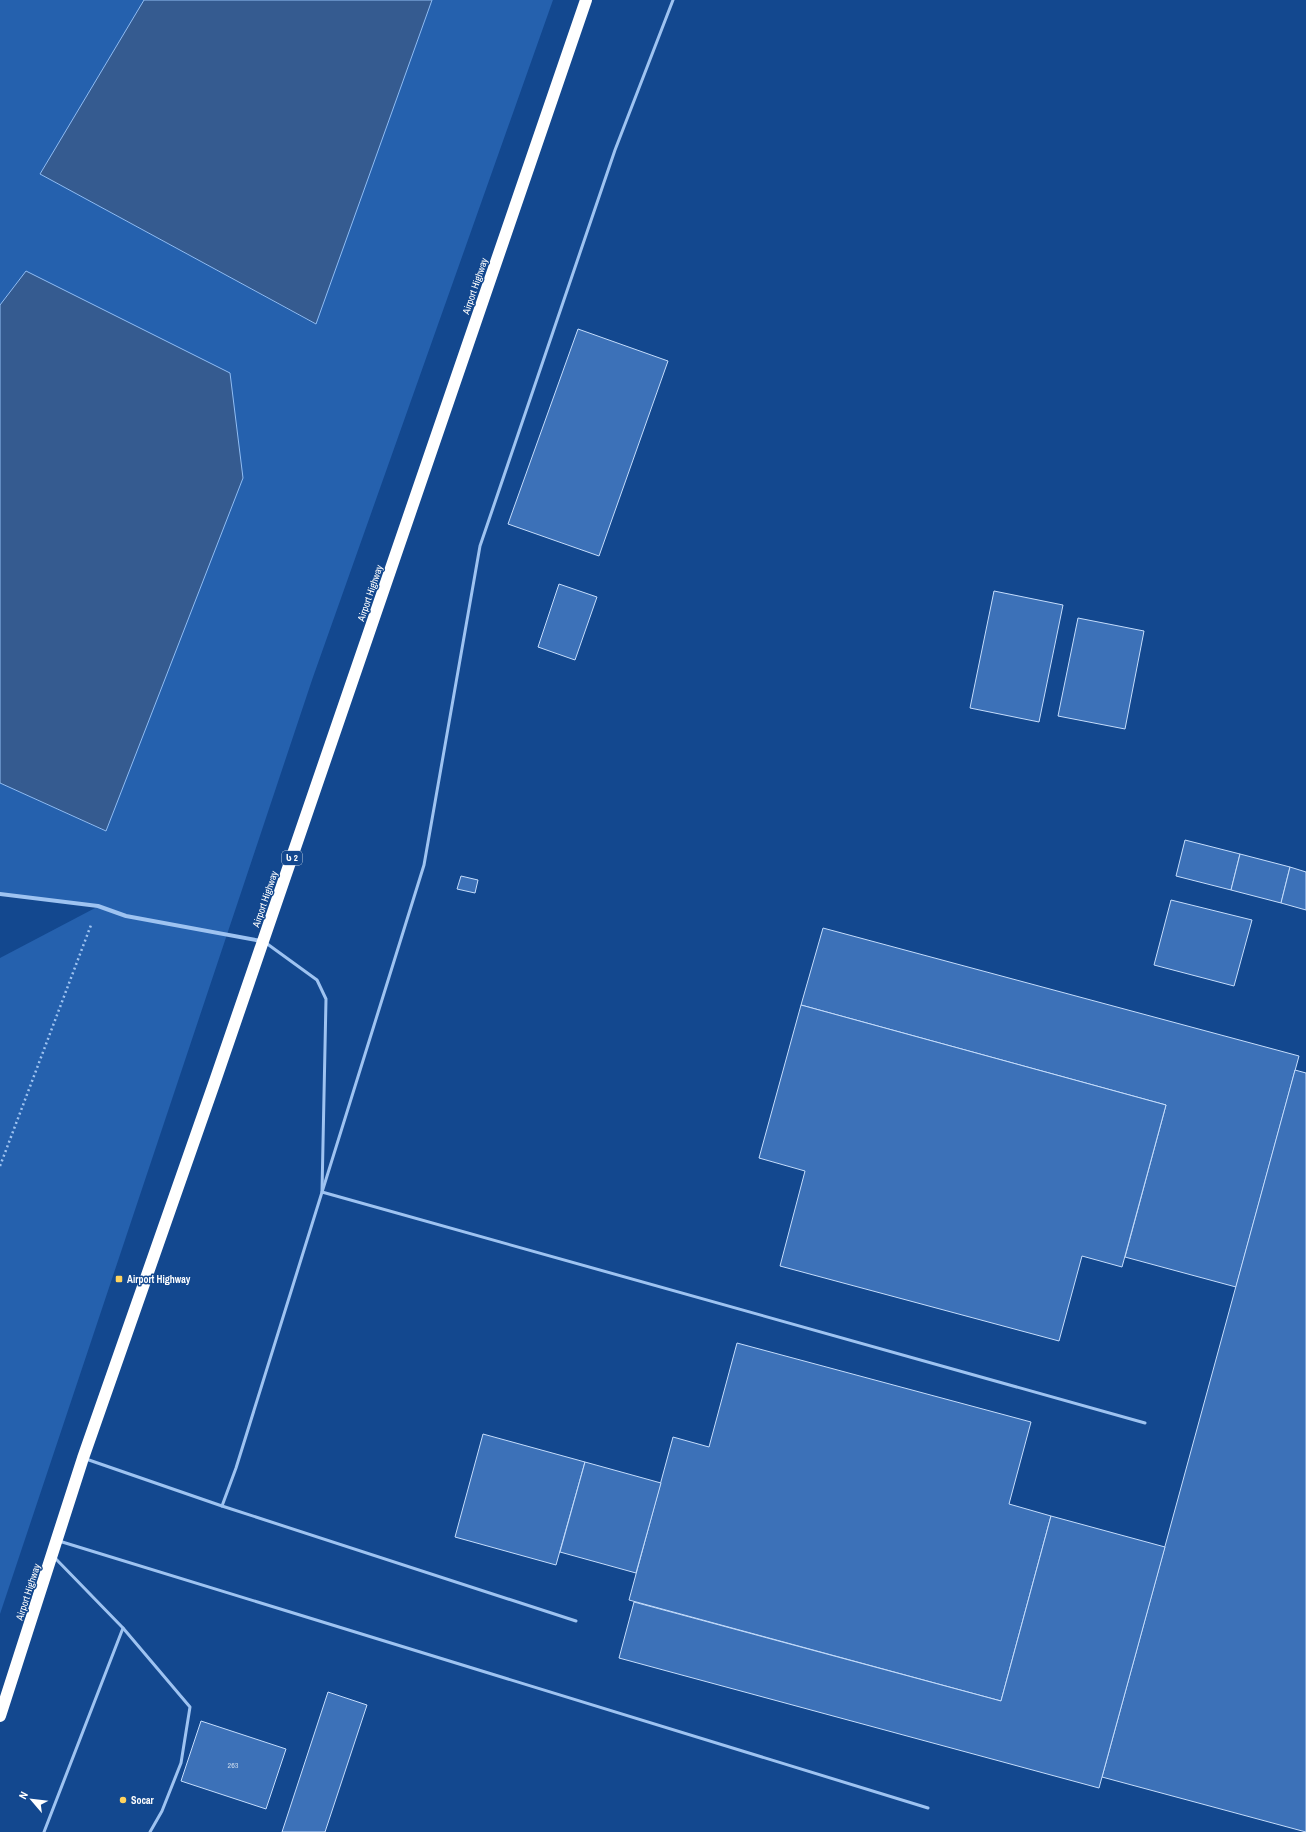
<svg xmlns="http://www.w3.org/2000/svg" width="1306" height="1832" font-family="'Archivo Narrow','Noto Sans Georgian',sans-serif">
<style>
.green{fill:#2561ae}
.water{fill:#355b90;stroke:#90bdf4}
.building{fill:#3c71b8;stroke:#c5ddfc}
.lines{fill:none;stroke-linecap:round;stroke-linejoin:round}
.path{stroke:#9ec3f1;stroke-width:2.5;stroke-dasharray:2 3;stroke-linecap:butt}
.lane{stroke:#9ec3f1;stroke-width:3}
.street{stroke:#9ec3f1;stroke-width:4}
.highway{stroke:#fff;stroke-width:12}
.poi-dot{fill:#ffd35e;stroke:#13488f;stroke-width:1.5}
.labels{text-anchor:middle;dominant-baseline:central;stroke-width:3;stroke-linejoin:round;paint-order:stroke}
.number-label{font-size:8px;fill:#cedced}
.shield{fill:#13488f;stroke:#b8c8dd;stroke-width:1}
.shield-label{font-size:9px;font-weight:bold;fill:#fff}
.street-label{font-size:10px;fill:#fff;stroke:#13488f}
.poi-label{font-size:10px;font-weight:bold;fill:#fff;stroke:#13488f;text-anchor:start}
</style>
<rect width="100%" height="100%" fill="#13488f"/>
<path class="green" d="M 0,0 L 144,0 L 40,174 L 315,324 L 432,0 L 553,0 L 312,680 L 0,1614 L 0,958 L 97,907 L 0,894 L 0,783 L 105,831 L 26,271 L 0,305 Z"/>
<g class="water">
<path d="M 144,0 L 432,0 L 316,324 L 40,174 Z"/>
<path d="M 26,271 L 230,373 L 243,478 L 106,831 L 0,783 L 0,305 Z"/>
</g>
<g class="building">
<path d="M 578,329 L 668,361 L 599,556 L 508,524 Z"/>
<path d="M 559,584 L 597,597 L 575,660 L 538,647 Z"/>
<path d="M 994,591 L 1063,605 L 1039,722 L 970,708 Z"/>
<path d="M 1078,618 L 1144,631 L 1125,729 L 1058,716 Z"/>
<path d="M 1185,840 L 1240,854 L 1231,890 L 1176,876 Z"/>
<path d="M 1240,854 L 1290,867 L 1281,903 L 1231,890 Z"/>
<path d="M 1290,867 L 1306,872 L 1306,910 L 1281,903 Z"/>
<path d="M 461,876 L 478,880 L 475,893 L 457,889 Z"/>
<path d="M 1171,900 L 1252,920 L 1234,986 L 1154,965 Z"/>
<path d="M 823,928 L 1299,1056 L 1236,1287 L 1125,1257 L 1166,1105 L 801,1005 Z"/>
<path d="M 801,1005 L 1166,1105 L 1122,1267 L 1082,1256 L 1059,1341 L 780,1266 L 805,1171 L 759,1158 Z"/>
<path d="M 1295,1070 L 1306,1073 L 1306,1832 L 1102,1777 Z"/>
<path d="M 737,1343 L 1031,1422 L 1009,1504 L 1051,1516 L 1001,1701 L 629,1600 L 673,1437 L 709,1447 Z"/>
<path d="M 483,1434 L 585,1462 L 556,1565 L 455,1537 Z"/>
<path d="M 585,1462 L 661,1483 L 636,1573 L 560,1552 Z"/>
<path d="M 1051,1516 L 1165,1547 L 1099,1788 L 619,1658 L 634,1602 L 1001,1701 Z"/>
<path d="M 328,1692 L 367,1705 L 325,1832 L 282,1832 Z"/>
<path d="M 201,1721 L 286,1749 L 266,1809 L 181,1781 Z"/>
</g>
<g class="lines">
<path class="path" d="M 0,1166 L 91,925"/>
<g class="lane">
<path d="M 266,943 L 317,980 L 326,999 L 322,1192 L 1145,1423"/>
<path d="M 86,1459 L 222,1506 L 236,1468 L 424,865 L 480,546 L 615,150 L 673,0"/>
<path d="M 222,1506 L 576,1621"/>
<path d="M 59,1541 L 928,1808"/>
<path d="M 123,1628 L 190,1707 L 181,1763 L 162,1811 L 150,1832"/>
<path d="M 44,1832 L 123,1628 L 55,1558"/>
</g>
<path class="street" d="M 0,894 L 98,906 L 126,916 L 261,941"/>
<path class="highway" d="M 0,1716 L 83,1458 L 215,1081 L 586,0"/>
</g>
<g class="poi-dot">
<rect x="115" y="1275" width="8" height="8" rx="2"/>
<circle cx="123" cy="1800" r="4"/>
</g>
<g class="labels">
<g class="number-label">
<text x="233" y="1765">263</text>
</g>
<rect class="shield" x="282" y="851" width="20" height="14" rx="3"/>
<g class="shield-label">
<text x="292" y="858">ს 2</text>
</g>
<g class="street-label">
<text transform="translate(475 286) rotate(-71)">Airport Highway</text>
<text transform="translate(370 593) rotate(-71)">Airport Highway</text>
<text transform="translate(265 899) rotate(-71)">Airport Highway</text>
<text transform="translate(28 1592) rotate(-72)">Airport Highway</text>
</g>
<g class="poi-label">
<text x="127" y="1279">Airport Highway</text>
<text x="131" y="1800">Socar</text>
</g>
</g>
<g transform="translate(32 1800) rotate(298)" stroke="#13488f" stroke-width="3" paint-order="stroke">
<path d="M0-3L7 15L0 10L-7 15Z" fill="#ffffff"/>
<text y="-6" font-size="11" font-weight="bold" text-anchor="middle" fill="#ffffff">N</text>
</g>
</svg>
